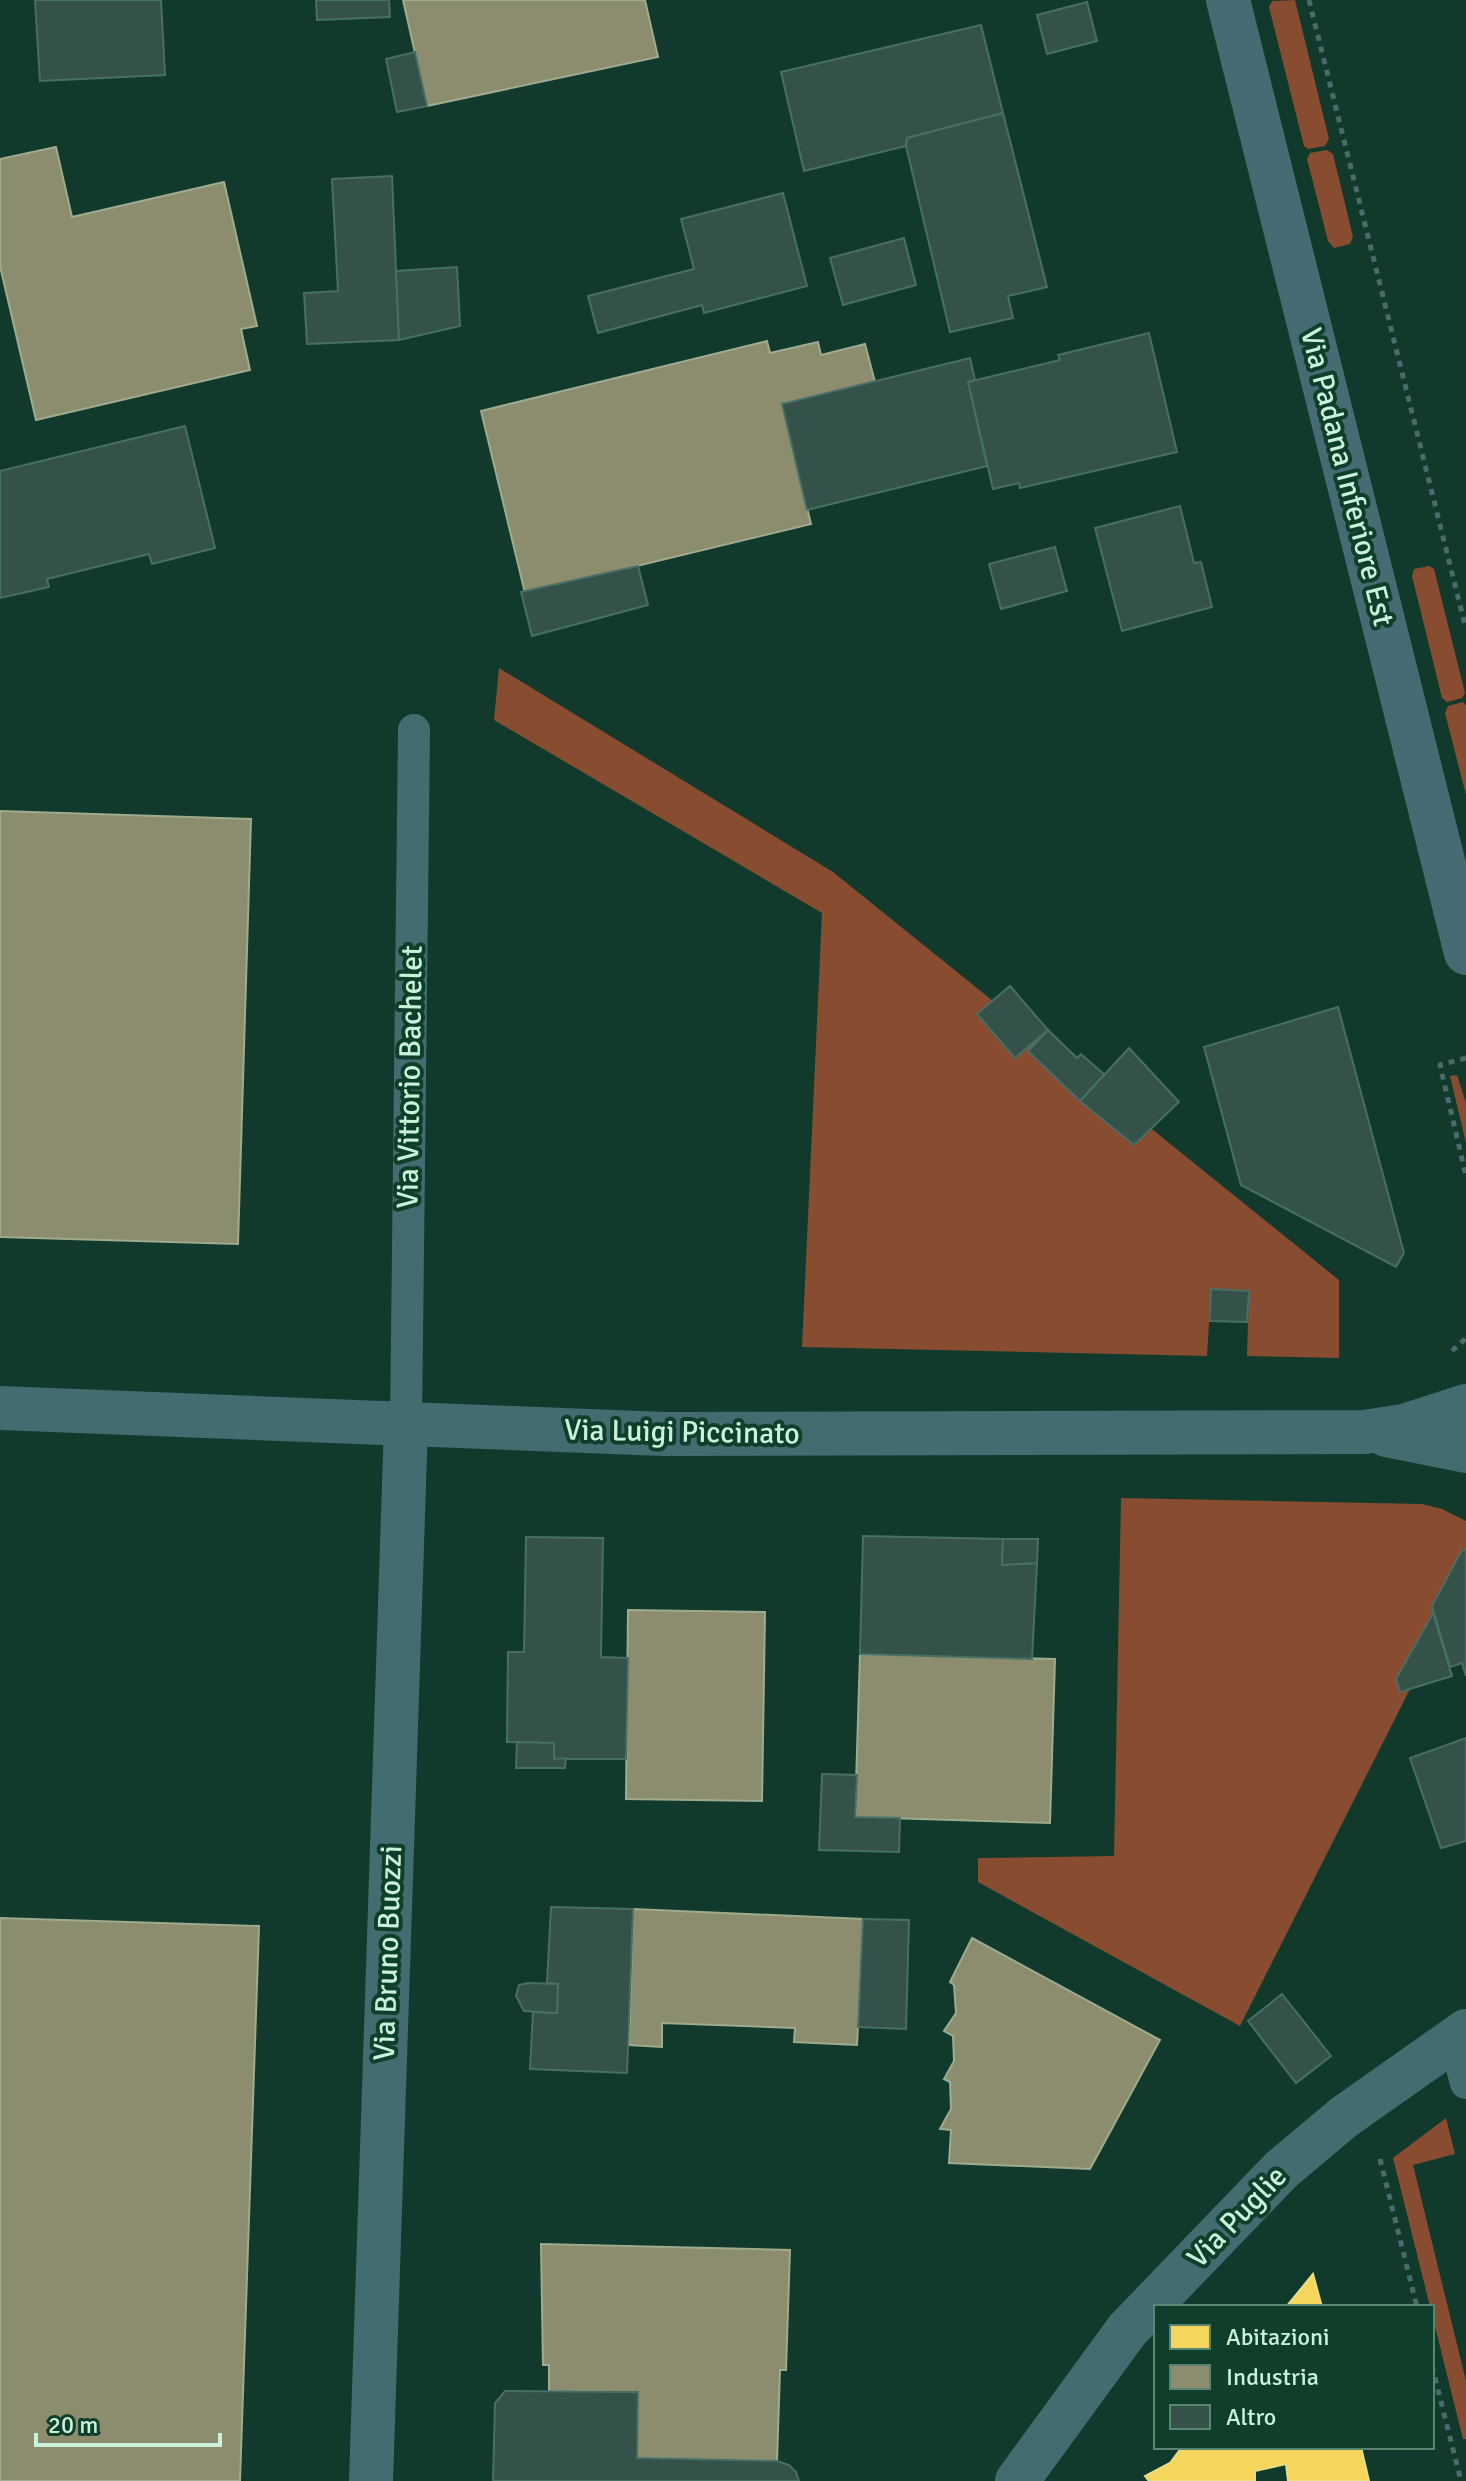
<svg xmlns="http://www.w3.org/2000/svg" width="1466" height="2481" font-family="Signika,sans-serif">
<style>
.green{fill:#884c31}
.homes{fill:#f6d55c;stroke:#e8de82;stroke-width:2}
.industry{fill:#8c8c6e;stroke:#9eab8f;stroke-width:2}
.building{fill:#34524a;stroke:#486f65;stroke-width:2}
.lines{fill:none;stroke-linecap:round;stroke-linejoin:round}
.path{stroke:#496c6b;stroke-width:5;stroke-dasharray:6 6;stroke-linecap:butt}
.lane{stroke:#416d71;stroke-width:32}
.street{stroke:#416d71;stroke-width:44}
.secondary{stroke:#456c73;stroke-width:44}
.labels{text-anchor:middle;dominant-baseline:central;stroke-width:8;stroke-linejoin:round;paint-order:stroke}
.street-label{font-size:30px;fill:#c9f2db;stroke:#0f3e2a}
</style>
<rect width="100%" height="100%" fill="#123a2c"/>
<g class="green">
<path d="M 1295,0 L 1329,139 L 1325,146 L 1308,149 L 1304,146 L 1269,7 L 1272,1 Z"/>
<path d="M 1327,150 L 1333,154 L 1353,237 L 1350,244 L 1334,248 L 1328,241 L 1307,159 L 1310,153 Z"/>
<path d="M 1429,566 L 1434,569 L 1465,693 L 1462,698 L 1447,702 L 1442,698 L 1412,576 L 1414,569 Z"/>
<path d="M 499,668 L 833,872 L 1339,1280 L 1339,1358 L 1247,1356 L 1249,1291 L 1211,1290 L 1207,1356 L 802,1347 L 822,913 L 494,720 Z"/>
<path d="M 1463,702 L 1466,705 L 1466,795 L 1445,713 L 1448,706 Z"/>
<path d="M 1457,1075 L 1466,1103 L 1466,1143 L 1450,1076 Z"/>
<path d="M 1121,1498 L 1422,1504 L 1442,1509 L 1466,1521 L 1466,1578 L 1240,2026 L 978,1882 L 978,1858 L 1114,1856 Z"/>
<path d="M 1446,2118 L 1455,2154 L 1413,2165 L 1466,2381 L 1466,2439 L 1463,2439 L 1393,2158 Z"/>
</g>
<g class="homes">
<path d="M 1313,2274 L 1322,2307 L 1286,2307 Z"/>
<path d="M 1182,2447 L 1361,2447 L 1369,2481 L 1288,2481 L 1286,2464 L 1255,2471 L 1255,2481 L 1149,2481 L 1145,2476 L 1170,2463 Z"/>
</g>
<g class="industry">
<path d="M 403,0 L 645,0 L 658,57 L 427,106 Z"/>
<path d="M 56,147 L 72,217 L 224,182 L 257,326 L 241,329 L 250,370 L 36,420 L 0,266 L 0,159 Z"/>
<path d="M 767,341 L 770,353 L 818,342 L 821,355 L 865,344 L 875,382 L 782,404 L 811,524 L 525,593 L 481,411 Z"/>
<path d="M 0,811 L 251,819 L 238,1244 L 0,1237 Z"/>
<path d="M 628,1610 L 765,1612 L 762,1801 L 626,1799 Z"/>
<path d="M 860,1654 L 1055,1659 L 1050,1823 L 855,1817 Z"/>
<path d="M 633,1909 L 863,1919 L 857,2045 L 794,2042 L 795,2028 L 662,2023 L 662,2047 L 629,2045 Z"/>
<path d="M 0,1918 L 259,1926 L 240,2481 L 0,2481 Z"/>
<path d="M 972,1938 L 1160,2040 L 1090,2169 L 949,2163 L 951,2130 L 940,2129 L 951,2109 L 950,2082 L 944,2079 L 954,2061 L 953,2036 L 944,2031 L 956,2013 L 954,1985 L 950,1982 Z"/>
<path d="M 541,2244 L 790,2250 L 786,2370 L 780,2370 L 777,2461 L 637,2458 L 638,2392 L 549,2391 L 549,2365 L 543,2365 Z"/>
</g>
<g class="building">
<path d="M 35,0 L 161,0 L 165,75 L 40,81 Z"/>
<path d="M 316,0 L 389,0 L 390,17 L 317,20 Z"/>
<path d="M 1087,2 L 1097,41 L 1047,54 L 1037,15 Z"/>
<path d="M 981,25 L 1003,113 L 907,138 L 906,146 L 804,171 L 781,72 Z"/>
<path d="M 415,52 L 427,106 L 397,112 L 386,59 Z"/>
<path d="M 1003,113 L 1047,287 L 1008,296 L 1013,318 L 950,332 L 906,146 L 907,138 Z"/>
<path d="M 392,176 L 399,340 L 307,344 L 304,293 L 338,291 L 332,179 Z"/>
<path d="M 783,193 L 807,286 L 704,313 L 702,305 L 598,333 L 588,296 L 694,269 L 681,219 Z"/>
<path d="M 904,238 L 916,285 L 843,305 L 830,258 Z"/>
<path d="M 457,267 L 460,326 L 399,340 L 396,271 Z"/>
<path d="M 1149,333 L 1177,452 L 1020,488 L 1019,483 L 993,489 L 968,382 L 1060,360 L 1058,355 Z"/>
<path d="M 970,358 L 975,380 L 968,382 L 987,466 L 807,510 L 782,404 Z"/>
<path d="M 185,426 L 215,548 L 152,564 L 149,554 L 47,579 L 49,587 L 0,598 L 0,471 Z"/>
<path d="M 1180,506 L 1194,563 L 1201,562 L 1212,607 L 1122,631 L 1095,528 Z"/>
<path d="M 1055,547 L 1067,591 L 1001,609 L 989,564 Z"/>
<path d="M 638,566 L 648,605 L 532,636 L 521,592 Z"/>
<path d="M 1010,986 L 1048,1030 L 1015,1058 L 977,1014 Z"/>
<path d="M 1338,1007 L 1404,1253 L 1396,1267 L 1241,1185 L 1204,1047 Z"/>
<path d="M 1048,1030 L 1077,1058 L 1081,1054 L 1105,1075 L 1080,1101 L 1028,1051 Z"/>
<path d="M 1129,1048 L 1179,1102 L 1134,1145 L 1080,1101 Z"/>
<path d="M 1211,1289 L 1249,1291 L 1247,1322 L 1210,1321 Z"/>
<path d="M 863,1536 L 1003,1539 L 1002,1565 L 1037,1563 L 1032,1659 L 860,1654 Z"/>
<path d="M 526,1537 L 603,1538 L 601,1657 L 628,1658 L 626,1759 L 554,1759 L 554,1743 L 507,1742 L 508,1652 L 524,1652 Z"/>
<path d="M 1003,1539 L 1038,1539 L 1037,1563 L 1002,1565 Z"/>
<path d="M 1466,1549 L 1466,1676 L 1462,1663 L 1450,1667 L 1432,1606 L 1462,1550 Z"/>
<path d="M 1433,1613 L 1452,1676 L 1400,1692 L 1396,1679 Z"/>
<path d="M 1466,1738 L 1466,1841 L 1441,1848 L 1410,1758 Z"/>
<path d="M 517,1742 L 554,1743 L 554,1759 L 566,1758 L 565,1768 L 516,1768 Z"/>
<path d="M 822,1774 L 857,1775 L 855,1817 L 900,1818 L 899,1852 L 819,1850 Z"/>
<path d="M 551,1907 L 633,1909 L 627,2073 L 530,2069 L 533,2012 L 557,2013 L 558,1984 L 547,1983 Z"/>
<path d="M 863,1919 L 909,1920 L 906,2029 L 858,2027 Z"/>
<path d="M 528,1983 L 558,1984 L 557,2013 L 524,2011 L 516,1996 L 519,1985 Z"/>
<path d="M 1282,1994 L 1331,2056 L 1296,2083 L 1248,2021 Z"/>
<path d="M 505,2391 L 638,2392 L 637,2458 L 777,2461 L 789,2465 L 796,2472 L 799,2481 L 493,2481 L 495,2403 Z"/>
</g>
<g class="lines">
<g class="path">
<path d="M 1309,0 L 1466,629"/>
<path d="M 1466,1058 L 1440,1065 L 1466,1176"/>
<path d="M 1452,1351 L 1466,1338"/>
<path d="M 1380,2159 L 1417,2307"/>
<path d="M 1432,2366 L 1461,2481"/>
</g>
<g class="lane">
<path d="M 406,1424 L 414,730"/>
<path d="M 1454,2039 L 1466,2083"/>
</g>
<g class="street">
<path d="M 0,1408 L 664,1434 L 1364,1432 L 1404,1426 L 1466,1406"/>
<path d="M 1386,1435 L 1466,1451"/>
<path d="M 371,2481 L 406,1424"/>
<path d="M 1017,2481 L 1127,2330 L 1281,2170 L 1344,2117 L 1466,2031"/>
</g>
<path class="secondary" d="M 1228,0 L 1466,953"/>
</g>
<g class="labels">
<g class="street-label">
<text transform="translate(1347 477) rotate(76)">Via Padana Inferiore Est</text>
<text transform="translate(410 1077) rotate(-89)">Via Vittorio Bachelet</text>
<text transform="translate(682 1432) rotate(1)">Via Luigi Piccinato</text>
<text transform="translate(388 1953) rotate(-88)">Via Bruno Buozzi</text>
<text transform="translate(1237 2217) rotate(-46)">Via Puglie</text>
</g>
</g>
<rect x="1154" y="2305" width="280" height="144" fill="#0f3e2a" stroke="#598671" stroke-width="2"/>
<rect x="1170" y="2325" width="40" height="24" fill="#f6d55c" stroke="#598671" stroke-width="2"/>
<text x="1226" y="2345" font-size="24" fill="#c9f2db">Abitazioni</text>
<rect x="1170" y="2365" width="40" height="24" fill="#8c8c6e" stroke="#598671" stroke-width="2"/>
<text x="1226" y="2385" font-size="24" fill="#c9f2db">Industria</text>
<rect x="1170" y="2405" width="40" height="24" fill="#34524a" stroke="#598671" stroke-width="2"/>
<text x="1226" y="2425" font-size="24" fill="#c9f2db">Altro</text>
<path d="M36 2433v12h184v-12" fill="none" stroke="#c9f2db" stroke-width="4"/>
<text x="48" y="2433" font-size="24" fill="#c9f2db" stroke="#0f3e2a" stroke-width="6" paint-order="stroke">20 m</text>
</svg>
